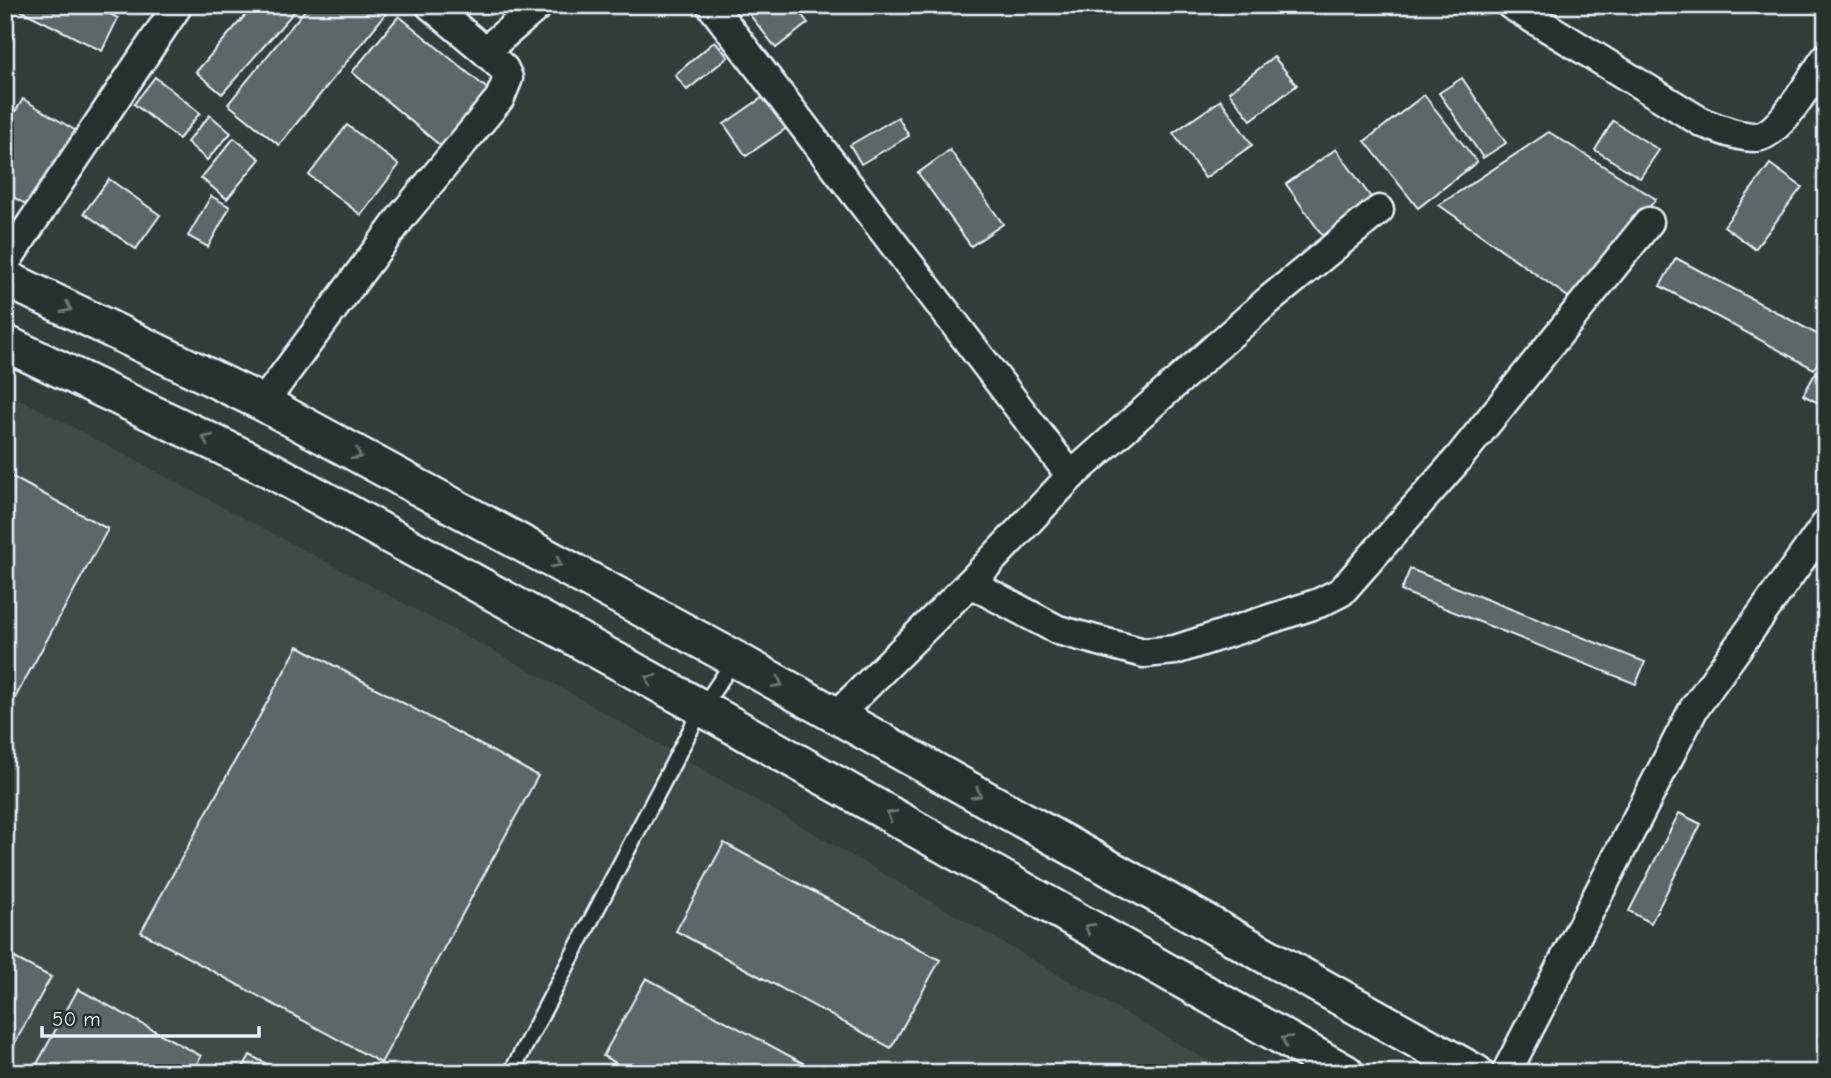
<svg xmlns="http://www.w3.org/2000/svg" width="1831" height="1078" font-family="'Comic Neue',sans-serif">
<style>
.built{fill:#3f4b46}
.building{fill:#5c6865;stroke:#e8f1f8;stroke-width:2}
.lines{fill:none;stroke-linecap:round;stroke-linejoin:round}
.service-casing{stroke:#e8f1f8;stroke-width:19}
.minor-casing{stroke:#e8f1f8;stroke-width:33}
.tertiary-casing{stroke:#e8f1f8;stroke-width:40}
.service{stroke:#26332d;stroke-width:14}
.minor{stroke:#26332d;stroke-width:28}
.tertiary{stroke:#26332d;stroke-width:35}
.oneway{stroke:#6a7674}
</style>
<rect width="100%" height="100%" fill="#323e39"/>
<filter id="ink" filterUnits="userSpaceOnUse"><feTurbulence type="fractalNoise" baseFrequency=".0143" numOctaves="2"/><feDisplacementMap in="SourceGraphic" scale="14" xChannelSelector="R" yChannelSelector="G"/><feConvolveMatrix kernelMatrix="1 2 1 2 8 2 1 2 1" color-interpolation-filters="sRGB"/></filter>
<g filter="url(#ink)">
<path class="built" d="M 5,391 L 544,678 L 1229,1073 L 5,1073 Z"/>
<g class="building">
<path d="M 10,5 L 92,5 L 118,18 L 102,51 Z"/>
<path d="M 254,5 L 300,5 L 222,94 L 196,72 Z"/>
<path d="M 309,5 L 393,5 L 279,145 L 228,104 Z"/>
<path d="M 742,5 L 794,5 L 808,23 L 776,48 Z"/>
<path d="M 399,16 L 490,91 L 442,147 L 352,72 Z"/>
<path d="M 715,41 L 728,57 L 687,90 L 675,75 Z"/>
<path d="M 1274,57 L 1297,85 L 1251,120 L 1229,92 Z"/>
<path d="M 155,77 L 200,113 L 179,139 L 134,104 Z"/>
<path d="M 1462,78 L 1506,143 L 1483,158 L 1439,93 Z"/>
<path d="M 769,93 L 791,125 L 746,156 L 724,124 Z"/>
<path d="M 1424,95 L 1477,162 L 1418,208 L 1365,141 Z"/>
<path d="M 23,99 L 78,132 L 32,208 L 5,192 L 5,106 L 15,112 Z"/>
<path d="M 1221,100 L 1252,145 L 1205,178 L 1173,133 Z"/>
<path d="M 210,115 L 231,133 L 207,160 L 187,142 Z"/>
<path d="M 898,117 L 909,136 L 861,164 L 850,145 Z"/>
<path d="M 1613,121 L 1659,150 L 1640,178 L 1595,150 Z"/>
<path d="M 347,125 L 399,165 L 361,215 L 309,175 Z"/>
<path d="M 1549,132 L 1656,199 L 1575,302 L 1439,205 Z"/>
<path d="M 234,138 L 260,159 L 227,199 L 201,178 Z"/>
<path d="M 1336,149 L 1375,203 L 1325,239 L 1286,184 Z"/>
<path d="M 950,150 L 1003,224 L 971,246 L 918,173 Z"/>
<path d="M 1770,164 L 1802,187 L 1755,249 L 1724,226 Z"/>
<path d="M 109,179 L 160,215 L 136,249 L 84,213 Z"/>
<path d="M 211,196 L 230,207 L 208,247 L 188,236 Z"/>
<path d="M 1676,258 L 1826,339 L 1826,347 L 1814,369 L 1660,286 Z"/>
<path d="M 1824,358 L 1826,399 L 1822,405 L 1803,395 Z"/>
<path d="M 5,473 L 108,529 L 5,716 Z"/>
<path d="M 1410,569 L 1645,662 L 1636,684 L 1401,591 Z"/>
<path d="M 298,646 L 538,776 L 381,1063 L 141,932 Z"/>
<path d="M 1679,813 L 1701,824 L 1651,923 L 1629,911 Z"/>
<path d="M 724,843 L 940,960 L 891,1048 L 676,931 Z"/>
<path d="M 5,953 L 51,977 L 5,1061 Z"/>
<path d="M 646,978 L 821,1073 L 634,1073 L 603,1056 Z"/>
<path d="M 78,989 L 201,1056 L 192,1073 L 32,1073 Z"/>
<path d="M 250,1055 L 283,1073 L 240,1073 Z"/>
</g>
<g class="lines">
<g class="service-casing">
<path id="service" d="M 511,1073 L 702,708 L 735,659"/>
</g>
<g class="minor-casing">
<g id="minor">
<path d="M 430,5 L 485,51"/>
<path d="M 711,5 L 1071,476"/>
<path d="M 1511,5 L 1703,123 C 1720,129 1738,137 1756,137 C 1780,136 1811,78 1826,58"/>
<path d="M 5,263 L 178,5"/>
<path d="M 263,403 L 403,215 L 500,98 L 508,78 L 504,69 L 485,51 L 539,5"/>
<path d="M 970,583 L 1058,630 L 1144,653 L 1175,650 L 1319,603 L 1341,592 L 1458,459 L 1649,222"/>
<path d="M 836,716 L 970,583 L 1071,476 L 1269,300 L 1379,210"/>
<path d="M 1506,1073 L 1693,710 L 1826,524"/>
</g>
</g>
<g class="tertiary-casing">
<g id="tertiary">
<path d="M 5,278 L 263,403 L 735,659 L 1476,1073"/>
<path d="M 5,343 L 269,469 L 702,708 L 1346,1073"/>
</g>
</g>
<use href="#service" class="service"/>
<use href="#minor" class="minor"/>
<use href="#tertiary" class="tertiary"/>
</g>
<defs><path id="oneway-chevron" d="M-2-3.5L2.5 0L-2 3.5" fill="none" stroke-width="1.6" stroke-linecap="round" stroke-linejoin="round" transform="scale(1.75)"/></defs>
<g class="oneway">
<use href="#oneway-chevron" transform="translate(67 308) rotate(26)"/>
<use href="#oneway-chevron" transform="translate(207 439) rotate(-154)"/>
<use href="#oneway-chevron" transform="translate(357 455) rotate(28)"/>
<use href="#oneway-chevron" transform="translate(557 563) rotate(28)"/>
<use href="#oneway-chevron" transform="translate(650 679) rotate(-151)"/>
<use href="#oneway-chevron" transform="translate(778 683) rotate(29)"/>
<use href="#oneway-chevron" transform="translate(977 794) rotate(29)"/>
<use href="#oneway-chevron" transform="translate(891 815) rotate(-150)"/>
<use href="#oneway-chevron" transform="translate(1089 928) rotate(-150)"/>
<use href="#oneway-chevron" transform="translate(1286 1040) rotate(-151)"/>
</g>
</g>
<rect width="1831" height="1078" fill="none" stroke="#26332d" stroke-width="28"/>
<rect x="14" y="14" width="1803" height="1050" fill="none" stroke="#e8f1f8" stroke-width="2.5" filter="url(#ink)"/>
<path d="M42 1026v10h217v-10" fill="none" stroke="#e8f1f8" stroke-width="3.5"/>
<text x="52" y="1026" font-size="21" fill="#e8f1f8" stroke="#26332d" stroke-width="5" paint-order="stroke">50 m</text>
</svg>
